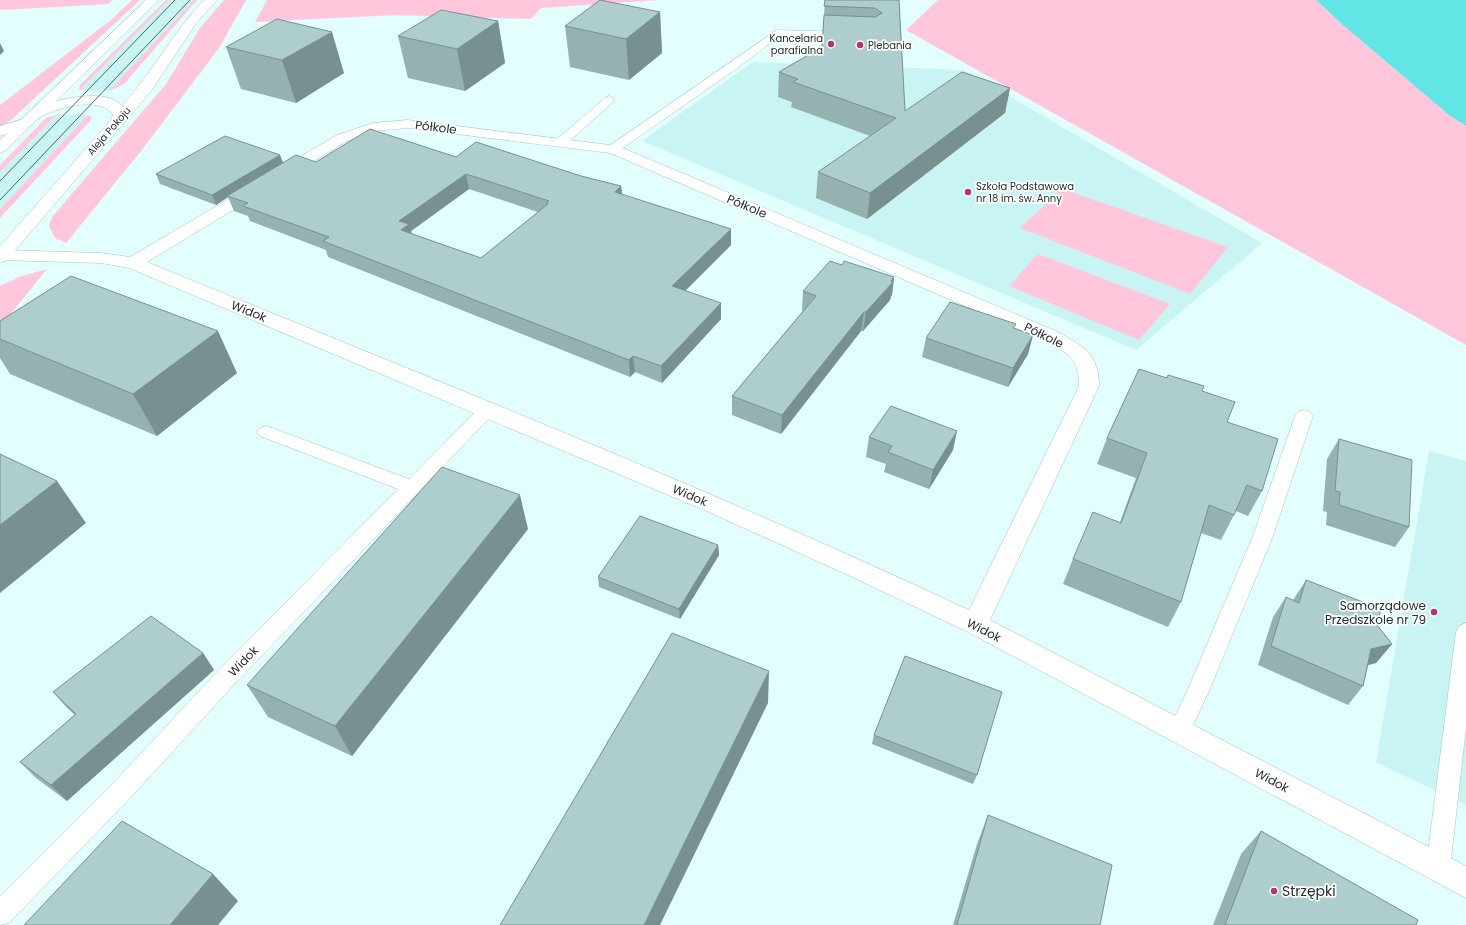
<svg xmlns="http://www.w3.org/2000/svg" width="1466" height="925" font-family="Poppins,sans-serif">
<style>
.built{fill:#c8f4f3}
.green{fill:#ffc6dc}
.water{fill:#62e5e5}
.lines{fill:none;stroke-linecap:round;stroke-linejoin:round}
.lane-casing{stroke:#a5c6c5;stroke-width:1}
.street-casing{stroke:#a5c6c5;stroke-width:1}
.secondary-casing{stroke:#a5c6c5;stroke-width:1}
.lane{fill:#fff;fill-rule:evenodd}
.street{fill:#fff;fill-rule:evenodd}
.secondary{fill:#fff;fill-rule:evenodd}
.tram{stroke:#536363;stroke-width:1}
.wall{fill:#95b1b0;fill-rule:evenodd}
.shaded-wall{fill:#799090}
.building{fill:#adcecd;stroke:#799090;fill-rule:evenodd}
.poi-dot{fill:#b73175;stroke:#fff;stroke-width:1.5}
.labels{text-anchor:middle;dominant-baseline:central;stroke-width:3.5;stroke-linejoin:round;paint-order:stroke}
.far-poi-label{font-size:10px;fill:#222f2f;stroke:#fff;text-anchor:start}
.far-street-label{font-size:10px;fill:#222f2f;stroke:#fff}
.street-label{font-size:12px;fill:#222f2f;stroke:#fff}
.poi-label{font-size:12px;fill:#222f2f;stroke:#fff;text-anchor:end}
.near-poi-label{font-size:14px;fill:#222f2f;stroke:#fff;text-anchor:start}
</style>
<rect width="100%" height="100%" fill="#e2fefd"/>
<g class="built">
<path d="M 169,0 L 194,0 L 109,91 L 80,90 Z"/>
<path d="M 753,62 L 964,70 L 1262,243 L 1136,350 L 642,141 Z"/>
<path d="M 56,115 L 88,115 L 0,209 L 0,172 Z"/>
<path d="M 1429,451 L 1466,461 L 1466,805 L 1376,762 Z"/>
</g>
<g class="green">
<path d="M 0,0 L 113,0 L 108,4 L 0,10 Z"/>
<path d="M 132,0 L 140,0 L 11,120 L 0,126 L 0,105 L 111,20 Z"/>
<path d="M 166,0 L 169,0 L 80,90 L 79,89 L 80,85 Z"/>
<path d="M 194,0 L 197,0 L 124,84 L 109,91 Z"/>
<path d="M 224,0 L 246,0 L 219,48 L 141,151 L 66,243 L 55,238 L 49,226 L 52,217 L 166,84 L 200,28 Z"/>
<path d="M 267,0 L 659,0 L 541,8 L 531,19 L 395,15 L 255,22 Z"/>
<path d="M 938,0 L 1316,0 L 1344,26 L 1359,36 L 1358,38 L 1449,115 L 1466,126 L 1466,345 L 906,30 Z"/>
<path d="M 56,115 L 0,172 L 0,165 L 46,118 Z"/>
<path d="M 88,115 L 92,117 L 90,121 L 0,218 L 0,209 Z"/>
<path d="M 1063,188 L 1063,189 L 1228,247 L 1190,294 L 1020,228 Z"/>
<path d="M 1038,254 L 1170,304 L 1139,340 L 1009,286 Z"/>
<path d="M 47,269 L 0,327 L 0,286 L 19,277 Z"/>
</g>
<path class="water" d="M 1316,0 L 1466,0 L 1466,126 L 1449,115 L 1344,26 Z"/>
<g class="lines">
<g class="lane-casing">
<g id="lane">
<path d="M 777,30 L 848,32 L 853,35 L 848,38 L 779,36 L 739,67 L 617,152 L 609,152 L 607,149 L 609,146 Z"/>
<path d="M 609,96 L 615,100 L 613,102 L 564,146 L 556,146 L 554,143 L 556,140 L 605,98 Z"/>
<path d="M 487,404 L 493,406 L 496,410 L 493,414 L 230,689 L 133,795 L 9,923 L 0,925 L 0,896 L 117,779 L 214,675 L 398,489 L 260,436 L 257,432 L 260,428 L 266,426 L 272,428 L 409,479 L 481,406 Z"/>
<path d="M 1304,410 L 1310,412 L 1313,416 L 1273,536 L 1209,691 L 1187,738 L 1179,741 L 1171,738 L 1168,731 L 1188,689 L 1253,536 L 1295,416 L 1298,412 Z"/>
<path d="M 1466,623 L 1466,727 L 1450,868 L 1447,877 L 1438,880 L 1429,877 L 1426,868 L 1456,632 L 1459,626 Z"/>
</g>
</g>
<g class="street-casing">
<g id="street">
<path d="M 27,118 L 32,119 L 34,122 L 32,125 L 0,136 L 0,126 Z"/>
<path d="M 408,120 L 618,146 L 1058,332 C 1083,346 1099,354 1099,386 L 990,620 L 1466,866 L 1466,898 L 966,631 L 850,576 L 711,513 L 129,268 L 101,263 L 0,260 L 0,250 L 2,250 L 101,253 L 130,257 L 337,135 L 373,123 ZM 408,128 L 610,153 L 1044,340 C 1067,353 1079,357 1079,386 L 969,610 C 700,484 422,375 147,262 L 347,141 L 375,131 Z"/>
</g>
</g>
<g class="secondary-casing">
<path id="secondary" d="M 146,0 L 159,0 L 56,101 C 73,97 110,90 122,106 C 152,73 173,32 204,0 L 217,0 L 197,22 L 152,90 L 6,261 L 0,262 L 0,246 L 111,120 L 113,115 C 102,96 60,107 44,115 C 34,119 14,143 5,151 L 0,153 L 0,140 Z"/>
</g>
<use href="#lane" class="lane"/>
<use href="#street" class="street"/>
<use href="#secondary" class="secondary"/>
<g class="tram">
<path d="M 0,181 L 175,0"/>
<path d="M 0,200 L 190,0"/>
</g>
</g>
<g class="wall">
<path d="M 825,0 L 899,0 L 905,111 L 1010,88 L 1005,113 L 867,219 L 816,198 L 818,172 L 870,136 L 791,107 L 792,102 L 778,97 L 779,72 L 822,47 Z"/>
<path d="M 660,12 L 662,53 L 629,80 L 570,67 L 565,26 Z"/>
<path d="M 498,21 L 505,63 L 465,91 L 408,78 L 398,36 Z"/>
<path d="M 226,47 L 344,73 L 296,103 L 241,89 Z"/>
<path d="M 456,157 L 581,176 L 621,186 L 622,194 L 731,245 L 685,291 L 721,319 L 662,383 L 635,372 L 630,377 L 328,257 L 326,250 L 250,221 L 248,216 L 234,211 L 228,197 L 216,205 L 160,184 L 156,174 L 283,163 ZM 469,189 L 538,212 L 481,258 L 412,234 L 411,231 Z"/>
<path d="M 842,265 L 894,277 L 892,295 L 891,296 L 890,300 L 863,331 L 861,331 L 781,434 L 732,415 L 732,396 L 803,311 L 802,310 L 803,291 Z"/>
<path d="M 0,321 L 237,373 L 157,436 L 10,374 L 0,358 Z"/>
<path d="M 1014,329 L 1033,335 L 1028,354 L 1008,387 L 922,357 L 926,338 Z"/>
<path d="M 1202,391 L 1227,422 L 1262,491 L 1248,516 L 1236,511 L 1221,540 L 1201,533 L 1181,602 L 1168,627 L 1063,584 L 1073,559 L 1120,522 L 1136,478 L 1097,464 L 1107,438 Z"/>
<path d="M 869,437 L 953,450 L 929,489 L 884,472 L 886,464 L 866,457 Z"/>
<path d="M 1339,439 L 1409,527 L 1395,547 L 1326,525 L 1327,512 L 1323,511 L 1327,459 Z"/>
<path d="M 528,529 L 352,756 L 268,717 L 247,685 Z"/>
<path d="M 718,545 L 719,555 L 680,619 L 599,587 L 598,577 Z"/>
<path d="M 1306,580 L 1377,625 L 1392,644 L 1376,663 L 1368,665 L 1363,686 L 1348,705 L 1258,665 L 1273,617 L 1286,597 L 1293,600 Z"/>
<path d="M 203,653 L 214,670 L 67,801 L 36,778 L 20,762 L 75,715 L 68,709 L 53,692 Z"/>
<path d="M 874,735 L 977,775 L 973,784 L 872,744 Z"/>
<path d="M 988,815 L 1100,925 L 953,925 L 977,844 Z"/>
<path d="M 1261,831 L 1416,925 L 1213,925 L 1241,854 Z"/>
</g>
<g class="shaded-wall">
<path d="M 660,12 L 662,53 L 629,80 L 626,39 Z"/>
<path d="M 498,21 L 505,63 L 465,91 L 457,49 Z"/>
<path d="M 332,32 L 344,73 L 296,103 L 282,60 Z"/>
<path d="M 0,43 L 4,51 L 0,55 Z"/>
<path d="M 1010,88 L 1005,113 L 867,219 L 870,193 Z"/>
<path d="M 280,155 L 284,165 L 227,196 L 228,197 L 216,205 L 212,195 Z"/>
<path d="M 466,174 L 469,189 L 411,231 L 413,240 L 401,230 L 399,221 Z"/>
<path d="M 621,186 L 623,202 L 615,192 Z"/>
<path d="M 731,229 L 731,245 L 673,303 L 672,286 Z"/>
<path d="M 894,277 L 892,295 L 891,296 L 890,300 L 863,331 L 866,312 Z"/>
<path d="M 721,303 L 721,319 L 662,383 L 661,366 Z"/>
<path d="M 864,312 L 861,331 L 781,434 L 782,415 Z"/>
<path d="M 218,331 L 237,373 L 157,436 L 133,394 Z"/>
<path d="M 1033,335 L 1028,354 L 1008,387 L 1013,368 Z"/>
<path d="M 633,356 L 635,372 L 630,377 L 629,360 Z"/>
<path d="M 957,431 L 953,450 L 929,489 L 933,470 Z"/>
<path d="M 57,481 L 86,523 L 0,593 L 0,525 Z"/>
<path d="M 520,495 L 528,529 L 352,756 L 335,726 Z"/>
<path d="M 718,545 L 719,555 L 680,619 L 679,609 Z"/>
<path d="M 1392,644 L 1376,663 L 1356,668 L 1371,649 Z"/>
<path d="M 203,653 L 214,670 L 67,801 L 51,785 Z"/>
<path d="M 769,671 L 768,703 L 660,925 L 644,925 Z"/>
<path d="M 213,874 L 238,901 L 218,925 L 170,925 Z"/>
</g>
<g class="building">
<path d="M 600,0 L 660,12 L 626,39 L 565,26 Z"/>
<path d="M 825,0 L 899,0 L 905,111 L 962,72 L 1010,88 L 870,193 L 818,172 L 896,118 L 793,82 L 798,79 L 779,72 L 822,47 L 824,15 L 875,17 L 882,13 L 875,8 L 824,6 Z"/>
<path d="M 441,10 L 498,21 L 457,49 L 398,36 Z"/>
<path d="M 277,19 L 332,32 L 282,60 L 226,47 Z"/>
<path d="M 370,129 L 456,157 L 476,142 L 581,176 L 621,186 L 615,192 L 731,229 L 672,286 L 721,303 L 661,366 L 633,356 L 629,360 L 323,241 L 329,237 L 243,206 L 248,203 L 227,196 L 296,155 L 316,162 ZM 466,174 L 549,201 L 546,203 L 548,204 L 481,258 L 401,230 L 409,224 L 399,221 Z"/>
<path d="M 225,136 L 280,155 L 212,195 L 156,174 Z"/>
<path d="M 830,261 L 842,265 L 844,261 L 894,277 L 891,281 L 893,282 L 866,312 L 864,312 L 782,415 L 732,396 L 816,296 L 803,291 Z"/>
<path d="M 71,276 L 218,331 L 133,394 L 0,339 L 0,321 Z"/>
<path d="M 950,302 L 1016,324 L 1013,328 L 1033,335 L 1013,368 L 926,338 Z"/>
<path d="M 1139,369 L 1167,378 L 1168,375 L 1204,386 L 1202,391 L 1235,402 L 1227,422 L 1278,439 L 1262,491 L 1247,485 L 1234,515 L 1209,505 L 1181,602 L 1073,559 L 1093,512 L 1121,523 L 1147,453 L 1107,438 Z"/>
<path d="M 891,406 L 957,431 L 933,470 L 888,452 L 892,446 L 869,437 Z"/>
<path d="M 1339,439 L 1412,460 L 1409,527 L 1339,505 L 1340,492 L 1335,491 Z"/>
<path d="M 0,454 L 57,481 L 0,525 Z"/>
<path d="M 442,467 L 520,495 L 335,726 L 247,685 Z"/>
<path d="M 640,516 L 718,545 L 679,609 L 598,577 Z"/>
<path d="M 1306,580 L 1381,609 L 1377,625 L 1392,644 L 1371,649 L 1363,686 L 1271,646 L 1286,597 L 1299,603 Z"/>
<path d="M 151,616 L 203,653 L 51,785 L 20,762 L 76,714 L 53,692 Z"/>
<path d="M 672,633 L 769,671 L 644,925 L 500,925 Z"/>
<path d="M 905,656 L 1002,692 L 977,775 L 874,735 Z"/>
<path d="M 988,815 L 1112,865 L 1100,925 L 957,925 Z"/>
<path d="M 122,821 L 213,874 L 170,925 L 24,925 Z"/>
<path d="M 1261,831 L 1418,920 L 1416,925 L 1225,925 Z"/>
</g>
<g class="poi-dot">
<circle cx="831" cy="44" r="4"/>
<circle cx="860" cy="45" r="4"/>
<circle cx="968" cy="192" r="4"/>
<circle cx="1434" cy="612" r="4"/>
<circle cx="1274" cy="891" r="4"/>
</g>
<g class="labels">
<g class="far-poi-label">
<text x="823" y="38" text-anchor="end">Kancelaria<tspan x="823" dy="12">parafialna</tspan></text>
<text x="868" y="45">Plebania</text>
<text x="976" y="186">Szkoła Podstawowa<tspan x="976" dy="12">nr 18 im. św. Anny</tspan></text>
</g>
<g class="far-street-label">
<text transform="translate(109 131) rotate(-49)">Aleja Pokoju</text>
</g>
<g class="street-label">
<text transform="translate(436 127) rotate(7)">Półkole</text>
<text transform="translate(747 206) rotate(23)">Półkole</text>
<text transform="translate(249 311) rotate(22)">Widok</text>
<text transform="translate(1044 335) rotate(26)">Półkole</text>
<text transform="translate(690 495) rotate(23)">Widok</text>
<text transform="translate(984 630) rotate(27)">Widok</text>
<text transform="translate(243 661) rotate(-46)">Widok</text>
<text transform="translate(1272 780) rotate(28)">Widok</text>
</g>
<g class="poi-label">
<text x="1426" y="605">Samorządowe<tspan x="1426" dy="14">Przedszkole nr 79</tspan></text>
</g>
<g class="near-poi-label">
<text x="1282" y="891">Strzępki</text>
</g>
</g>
</svg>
